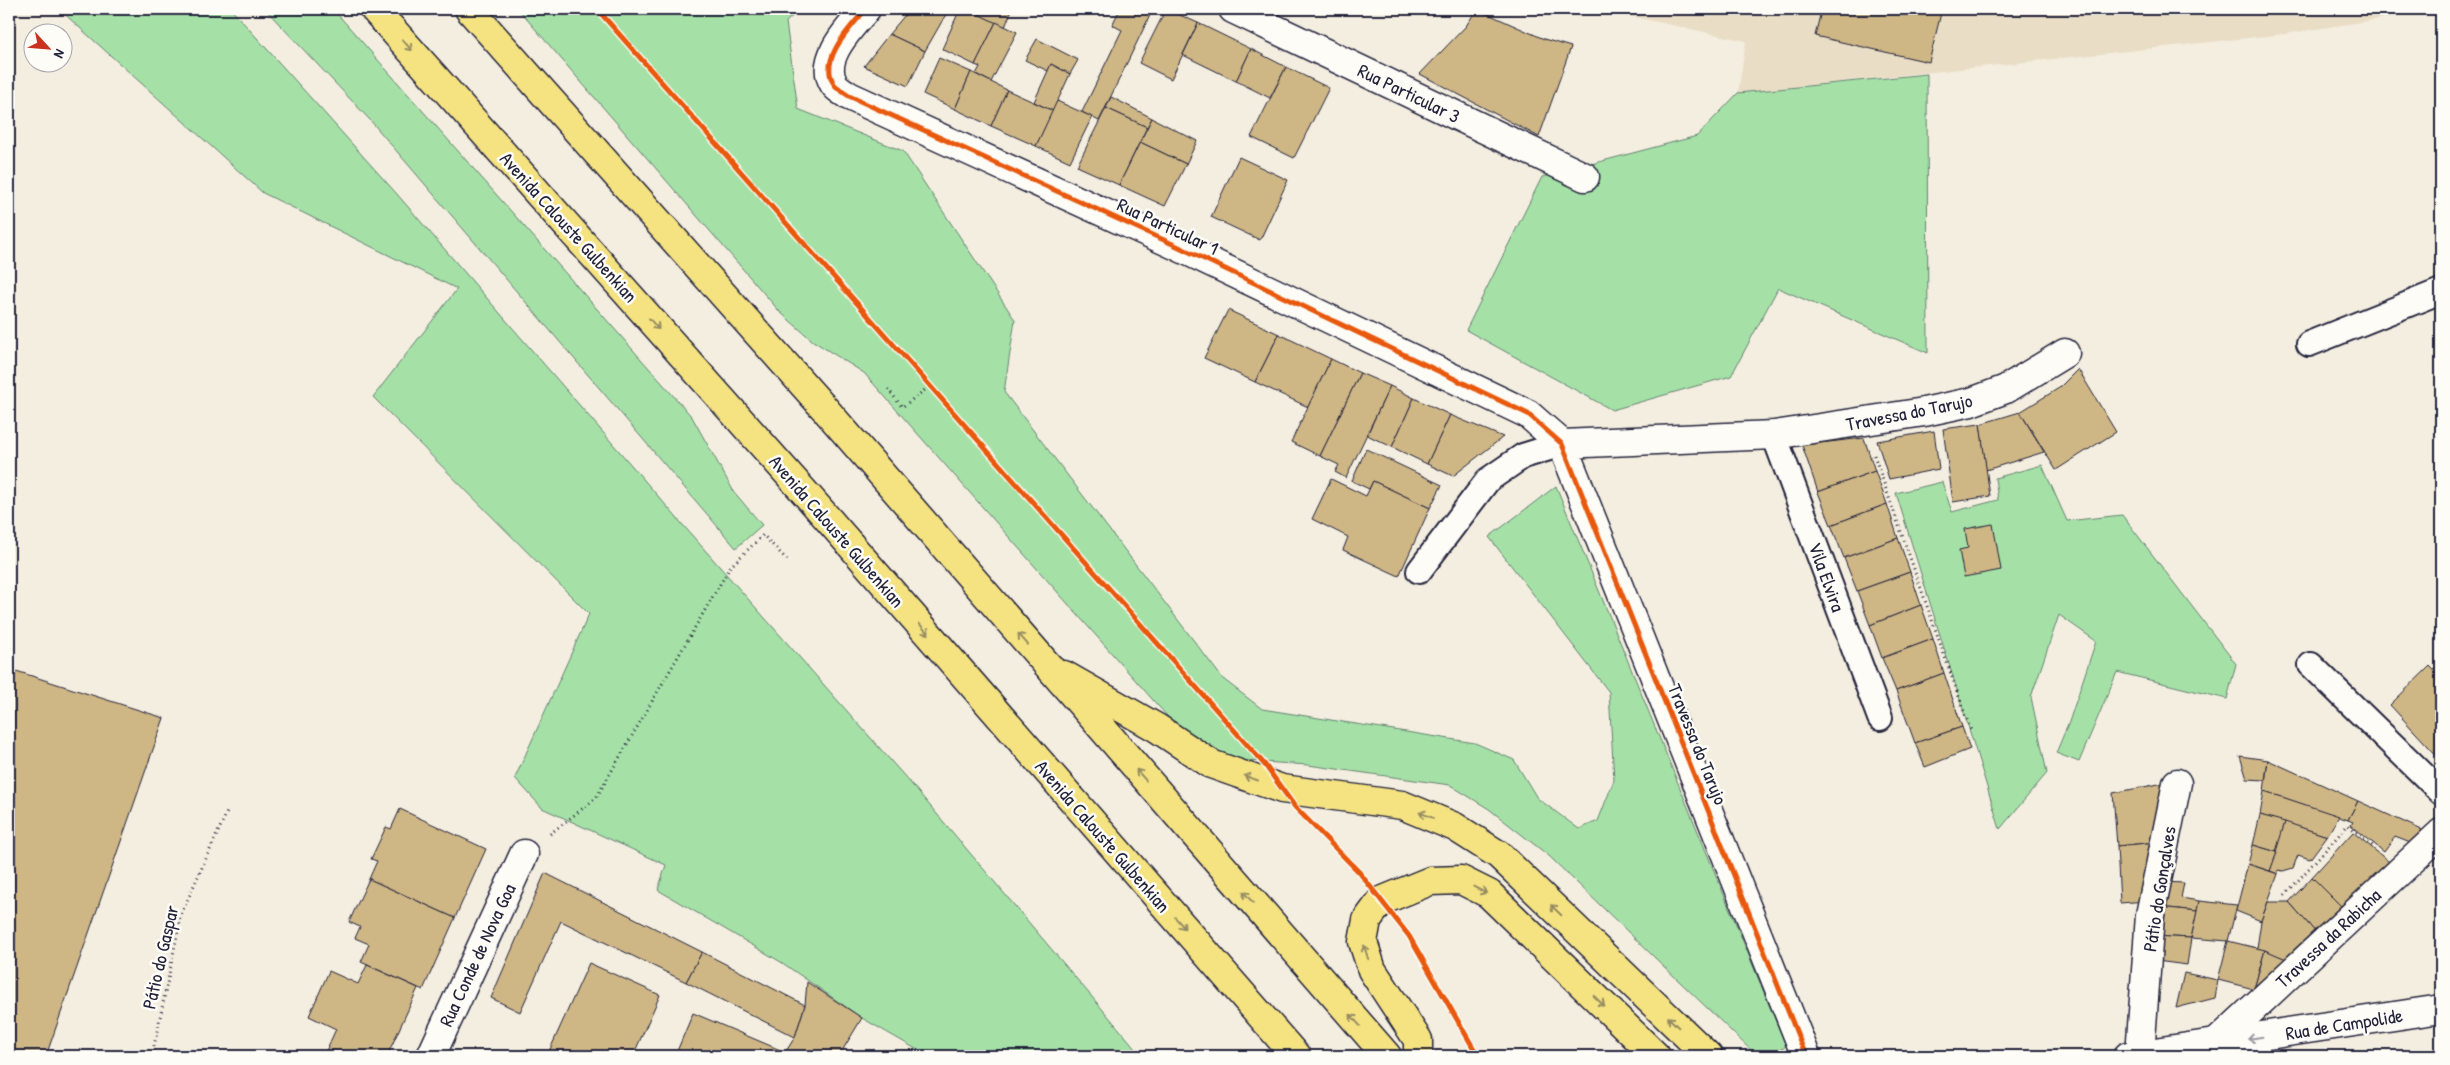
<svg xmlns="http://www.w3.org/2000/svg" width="2450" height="1065" font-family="'Patrick Hand',sans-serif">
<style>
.built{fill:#e9ddc5}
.green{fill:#a5e1a7;stroke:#648271}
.building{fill:#ceb685;stroke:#22223b}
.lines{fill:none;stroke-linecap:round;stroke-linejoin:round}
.lane-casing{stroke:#22223b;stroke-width:28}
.street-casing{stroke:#22223b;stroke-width:31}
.secondary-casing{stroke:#22223b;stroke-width:31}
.primary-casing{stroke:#22223b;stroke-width:31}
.path{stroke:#22223b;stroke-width:3;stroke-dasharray:1 4;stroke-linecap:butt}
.lane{stroke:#fdfcf7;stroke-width:24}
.street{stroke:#fdfcf7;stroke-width:28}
.secondary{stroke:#fdfcf7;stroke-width:28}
.primary{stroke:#f5e382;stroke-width:28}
.cycleway-casing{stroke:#fdfcf7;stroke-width:8}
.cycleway{stroke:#e8590c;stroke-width:5}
.oneway{stroke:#968c62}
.oneway2{stroke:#9a9aa2}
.labels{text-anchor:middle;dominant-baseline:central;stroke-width:5;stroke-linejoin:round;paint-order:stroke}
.street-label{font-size:19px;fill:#22223b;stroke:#fdfcf7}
</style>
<rect width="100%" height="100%" fill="#f4eee0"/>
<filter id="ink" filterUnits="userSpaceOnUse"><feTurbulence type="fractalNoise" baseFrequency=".02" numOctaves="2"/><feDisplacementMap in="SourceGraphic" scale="10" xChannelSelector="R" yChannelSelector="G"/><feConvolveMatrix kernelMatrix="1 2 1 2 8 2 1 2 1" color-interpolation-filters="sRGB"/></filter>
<g filter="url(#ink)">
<path class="built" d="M 1597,9 L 2426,9 L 2398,16 L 2285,34 L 1738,93 L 1746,41 Z"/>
<g class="green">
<path d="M 59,9 L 231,9 L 396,193 L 689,532 L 914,787 L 1142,1056 L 928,1056 L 862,1018 L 781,962 L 658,890 L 666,865 L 542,808 L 515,778 L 589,614 L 373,397 L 457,289 L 263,193 Z"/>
<path d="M 265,9 L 333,9 L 692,417 L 734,492 L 762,525 L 736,548 L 370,120 Z"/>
<path d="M 518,9 L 800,9 L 786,22 L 798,109 L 903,151 L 1015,320 L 1004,392 L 1223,679 L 1262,709 L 1475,743 L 1514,760 L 1537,798 L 1579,829 L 1598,821 L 1614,780 L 1609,692 L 1489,537 L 1556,486 L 1786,1046 L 1773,1056 L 1757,1056 L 1549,856 L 1489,809 L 1450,785 L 1308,765 L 1233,760 L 1175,725 L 864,373 L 813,341 L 780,312 Z"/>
<path d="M 1927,74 L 1928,353 L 1778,288 L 1731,376 L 1612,410 L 1466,330 L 1542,177 L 1697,136 L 1738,93 Z"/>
<path d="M 2042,465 L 2067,521 L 2122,515 L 2236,664 L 2227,699 L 2117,672 L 2079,762 L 2056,753 L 2069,722 L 2096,641 L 2059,615 L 2031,697 L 2047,773 L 2000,829 L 1896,493 L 1942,482 L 1952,512 L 1998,500 L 1995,478 Z"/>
</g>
<g class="building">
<path d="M 910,9 L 949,9 L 925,51 L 889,34 Z"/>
<path d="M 960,9 L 967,9 L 996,22 L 975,65 L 942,49 Z"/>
<path d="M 983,9 L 1012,9 L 1005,27 L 980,15 Z"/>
<path d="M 1120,9 L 1153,9 L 1099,121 L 1082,112 L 1122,30 L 1112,25 Z"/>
<path d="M 1166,9 L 1198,23 L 1171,79 L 1139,63 Z"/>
<path d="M 1477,9 L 1544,39 L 1571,47 L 1539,137 L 1420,74 L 1466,26 Z"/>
<path d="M 1704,9 L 1729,9 L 1728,14 Z"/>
<path d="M 1811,9 L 1942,9 L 1929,62 L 1815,36 L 1821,11 Z"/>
<path d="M 996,22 L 1017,32 L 991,82 L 976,74 L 980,67 L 975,65 Z"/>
<path d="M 1198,23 L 1251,49 L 1236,81 L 1183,55 Z"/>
<path d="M 889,34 L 925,51 L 908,86 L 864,66 Z"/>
<path d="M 1037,39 L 1078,60 L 1070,74 L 1051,64 L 1048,71 L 1025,60 Z"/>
<path d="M 1251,49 L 1286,67 L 1270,98 L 1236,81 Z"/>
<path d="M 939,58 L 971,72 L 955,109 L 923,94 Z"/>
<path d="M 1051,64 L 1070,74 L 1053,111 L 1034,102 Z"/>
<path d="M 1286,67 L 1329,88 L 1294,158 L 1251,137 Z"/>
<path d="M 971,72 L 1007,90 L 991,126 L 955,109 Z"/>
<path d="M 1007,90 L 1053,111 L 1036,146 L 991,126 Z"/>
<path d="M 1111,97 L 1152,118 L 1147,127 L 1106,108 Z"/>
<path d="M 1057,101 L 1092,117 L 1070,162 L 1036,146 Z"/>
<path d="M 1106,108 L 1147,127 L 1119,185 L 1077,166 Z"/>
<path d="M 1152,118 L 1197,141 L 1186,164 L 1140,142 Z"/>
<path d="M 1140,142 L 1186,164 L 1165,206 L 1119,185 Z"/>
<path d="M 1239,157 L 1288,180 L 1260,240 L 1211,217 Z"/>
<path d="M 1228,310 L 1279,334 L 1255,382 L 1204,358 Z"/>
<path d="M 1279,334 L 1331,359 L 1308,407 L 1255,382 Z"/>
<path d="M 1331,359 L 1360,373 L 1320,456 L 1291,442 Z"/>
<path d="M 2078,369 L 2116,432 L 2056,470 L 2020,412 L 2059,388 Z"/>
<path d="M 1360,373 L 1390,386 L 1346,478 L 1335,472 L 1339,465 L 1320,456 Z"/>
<path d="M 1390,386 L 1414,398 L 1392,447 L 1367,435 Z"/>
<path d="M 1414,398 L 1450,415 L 1427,464 L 1392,447 Z"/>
<path d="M 2020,412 L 2044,452 L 1986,470 L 1980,424 Z"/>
<path d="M 1450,415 L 1503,437 L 1453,476 L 1427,464 Z"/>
<path d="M 1980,424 L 1990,496 L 1953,502 L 1943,429 Z"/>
<path d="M 1934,431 L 1939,469 L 1889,479 L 1877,441 Z"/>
<path d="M 1864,438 L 1875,471 L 1818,492 L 1802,445 Z"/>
<path d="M 1366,449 L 1442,485 L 1430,508 L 1373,481 L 1369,489 L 1352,481 Z"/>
<path d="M 1875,471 L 1887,504 L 1831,525 L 1818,492 Z"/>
<path d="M 1331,479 L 1366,496 L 1373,481 L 1430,508 L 1399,576 L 1343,550 L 1348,537 L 1312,519 Z"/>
<path d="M 1887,504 L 1898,538 L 1844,558 L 1831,525 Z"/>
<path d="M 1993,524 L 2001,570 L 1964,577 L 1959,550 L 1968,548 L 1965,529 Z"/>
<path d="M 1898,538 L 1910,572 L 1857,591 L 1844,558 Z"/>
<path d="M 1910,572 L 1921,605 L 1870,625 L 1857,591 Z"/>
<path d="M 1921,605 L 1933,639 L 1882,658 L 1870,625 Z"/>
<path d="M 1933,639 L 1944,673 L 1896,691 L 1882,658 Z"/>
<path d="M 2430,666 L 2441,678 L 2440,759 L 2390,705 Z"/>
<path d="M 13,670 L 164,718 L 46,1056 L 28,1056 L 9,1049 L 9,684 Z"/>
<path d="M 1944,673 L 1962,727 L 1915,743 L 1896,691 Z"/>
<path d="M 1962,727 L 1970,749 L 1925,767 L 1915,743 Z"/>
<path d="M 2240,756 L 2268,760 L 2265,780 L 2247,779 Z"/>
<path d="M 2268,760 L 2358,801 L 2348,820 L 2264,791 Z"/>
<path d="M 2169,782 L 2157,842 L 2117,846 L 2113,793 Z"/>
<path d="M 2264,791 L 2339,816 L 2327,836 L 2260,815 Z"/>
<path d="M 2358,801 L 2424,831 L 2413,844 L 2395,837 L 2384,852 L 2351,825 L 2353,822 L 2348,820 Z"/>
<path d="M 400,809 L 486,849 L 455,918 L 369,879 L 377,861 L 371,859 L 386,827 L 391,829 Z"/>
<path d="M 2260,815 L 2285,822 L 2277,852 L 2253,845 Z"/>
<path d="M 2285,822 L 2327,836 L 2310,859 L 2298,855 L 2293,868 L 2283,871 L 2278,870 L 2278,874 L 2270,871 Z"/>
<path d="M 2353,832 L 2394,866 L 2345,910 L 2312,877 Z"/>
<path d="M 2157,842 L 2147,901 L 2120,903 L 2117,846 Z"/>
<path d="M 2253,845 L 2277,852 L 2270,871 L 2248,864 Z"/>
<path d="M 2248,864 L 2278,874 L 2261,921 L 2236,911 Z"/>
<path d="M 545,873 L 702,952 L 686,982 L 561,921 L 520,1012 L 491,998 Z"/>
<path d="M 2312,877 L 2345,910 L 2318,935 L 2289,902 Z"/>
<path d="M 369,879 L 455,918 L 423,990 L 361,962 L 369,944 L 355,938 L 360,927 L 349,922 Z"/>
<path d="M 2164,882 L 2184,883 L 2181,898 L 2199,901 L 2197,911 L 2159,907 Z"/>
<path d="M 2199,901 L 2237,905 L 2228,941 L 2191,938 Z"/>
<path d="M 2268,902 L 2289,902 L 2318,935 L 2291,961 L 2257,948 L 2261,921 Z"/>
<path d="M 2159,907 L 2197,911 L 2191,938 L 2154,936 Z"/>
<path d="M 2154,936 L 2191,938 L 2187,965 L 2149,960 Z"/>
<path d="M 2228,941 L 2265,950 L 2254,989 L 2218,980 Z"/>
<path d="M 2265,950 L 2291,961 L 2254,989 Z"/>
<path d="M 702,952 L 805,1005 L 795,1037 L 686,982 Z"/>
<path d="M 589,963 L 660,995 L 633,1056 L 547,1056 Z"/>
<path d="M 367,965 L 418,988 L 387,1056 L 338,1056 L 326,1051 L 336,1029 L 309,1016 L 329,971 L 358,984 Z"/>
<path d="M 2184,973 L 2218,980 L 2215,998 L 2176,1008 Z"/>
<path d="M 807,982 L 862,1018 L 839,1056 L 783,1056 L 795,1037 L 805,1005 Z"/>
<path d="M 693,1013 L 785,1052 L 783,1056 L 675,1056 Z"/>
</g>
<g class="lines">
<g class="lane-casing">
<g id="lane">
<path d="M 2309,344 L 2441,291"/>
<path d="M 1774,435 L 1880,718"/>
<path d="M 1419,571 L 1488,480 L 1523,456 L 1562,444"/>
<path d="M 2311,665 L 2441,792"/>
</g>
</g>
<g class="street-casing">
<g id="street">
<path d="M 866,9 C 851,27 818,59 834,84 C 837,89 845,93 849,96 L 1177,246 L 1528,414 L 1562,444 L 1806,1056"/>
<path d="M 1233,9 L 1585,177"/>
<path d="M 1562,444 L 1774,435 L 1924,412 L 1971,402 L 2006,389 L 2065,353"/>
<path d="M 2215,1044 L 2441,833"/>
<path d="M 2140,1054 L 2150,915 L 2177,783"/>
<path d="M 431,1056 L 524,854"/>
</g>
</g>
<g class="secondary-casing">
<path id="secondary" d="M 2128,1056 L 2441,1009"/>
</g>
<g class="primary-casing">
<g id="primary">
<path d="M 374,9 L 807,495 L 1296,1056"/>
<path d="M 469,9 L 825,409 L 1387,1056"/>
<path d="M 1064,675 L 1157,728 L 1211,764 L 1282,789 L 1402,805 L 1455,827 L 1499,855 L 1708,1056"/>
<path d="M 1418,1056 L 1418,1040 L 1372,970 L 1363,942 L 1367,920 L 1381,901 L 1430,881 L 1461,880 L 1489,894 L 1656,1056"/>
</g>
</g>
<g class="path">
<path d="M 888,389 L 902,407 L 930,386"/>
<path d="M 1874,455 L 1971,731"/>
<path d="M 550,834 L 596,798 L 730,567 L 763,535 L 789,562"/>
<path d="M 2285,895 L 2348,825 L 2374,847"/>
<path d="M 152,1056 L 182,912 L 227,812"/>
</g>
<use href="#lane" class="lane"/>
<use href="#street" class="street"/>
<use href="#secondary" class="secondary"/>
<use href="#primary" class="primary"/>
<g class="cycleway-casing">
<g id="cycleway">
<path d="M 597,9 L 1265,765 L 1295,807 L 1359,872 L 1409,936 L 1478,1056"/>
<path d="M 866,9 C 851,27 818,59 834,84 C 837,89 845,93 849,96 L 1177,246 L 1528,414 L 1562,444 L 1806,1056"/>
</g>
</g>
<use href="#cycleway" class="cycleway"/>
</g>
<defs><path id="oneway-shaft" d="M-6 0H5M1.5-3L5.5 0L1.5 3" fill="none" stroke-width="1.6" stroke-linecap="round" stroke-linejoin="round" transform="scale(1.25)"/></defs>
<g class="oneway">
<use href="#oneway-shaft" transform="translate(407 45) rotate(48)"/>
<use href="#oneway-shaft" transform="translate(654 324) rotate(48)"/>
<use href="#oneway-shaft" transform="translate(924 629) rotate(49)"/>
<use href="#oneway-shaft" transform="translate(1023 639) rotate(-131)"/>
<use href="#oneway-shaft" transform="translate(1141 775) rotate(-131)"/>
<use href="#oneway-shaft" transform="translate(1251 778) rotate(-161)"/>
<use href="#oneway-shaft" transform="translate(1426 815) rotate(-158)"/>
<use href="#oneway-shaft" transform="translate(1480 890) rotate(27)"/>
<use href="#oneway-shaft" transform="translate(1248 897) rotate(-131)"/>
<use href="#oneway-shaft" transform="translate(1556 910) rotate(-136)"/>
<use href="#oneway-shaft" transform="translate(1180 923) rotate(49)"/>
<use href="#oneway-shaft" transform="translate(1366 952) rotate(-108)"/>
<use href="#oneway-shaft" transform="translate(1599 1001) rotate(44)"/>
<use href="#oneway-shaft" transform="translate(1355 1020) rotate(-131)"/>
<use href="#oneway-shaft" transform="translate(1673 1022) rotate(-136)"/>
</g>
<use class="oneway2" href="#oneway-shaft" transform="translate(2255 1038) rotate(171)"/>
</g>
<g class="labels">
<g class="street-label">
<text transform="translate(1409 93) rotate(26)">Rua Particular 3</text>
<text transform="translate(1168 226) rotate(25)">Rua Particular 1</text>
<text transform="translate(569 227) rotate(48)">Avenida Calouste Gulbenkian</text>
<text transform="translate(1909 412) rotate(-11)">Travessa do Tarujo</text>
<text transform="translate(837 531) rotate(49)">Avenida Calouste Gulbenkian</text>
<text transform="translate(1827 577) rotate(70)">Vila Elvira</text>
<text transform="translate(1698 744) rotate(68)">Travessa do Tarujo</text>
<text transform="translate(1103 836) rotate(49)">Avenida Calouste Gulbenkian</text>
<text transform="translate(2159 889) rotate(-81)">Pátio do Gonçalves</text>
<text transform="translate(2328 938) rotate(-43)">Travessa da Rabicha</text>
<text transform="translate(477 955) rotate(-65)">Rua Conde de Nova Goa</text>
<text transform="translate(160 957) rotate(-77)">Pátio do Gaspar</text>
<text transform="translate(2344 1024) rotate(-9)">Rua de Campolide</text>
</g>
</g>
<rect width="2450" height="1065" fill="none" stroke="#fdfcf7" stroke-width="30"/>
<rect x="15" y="15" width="2420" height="1035" fill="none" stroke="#22223b" stroke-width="2" filter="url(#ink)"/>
<g transform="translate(48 48) rotate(116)"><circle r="24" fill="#fdfcf7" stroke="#a5a5ac"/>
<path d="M0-4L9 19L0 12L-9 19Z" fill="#c8321e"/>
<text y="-8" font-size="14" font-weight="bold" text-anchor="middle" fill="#22223b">N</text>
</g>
</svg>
